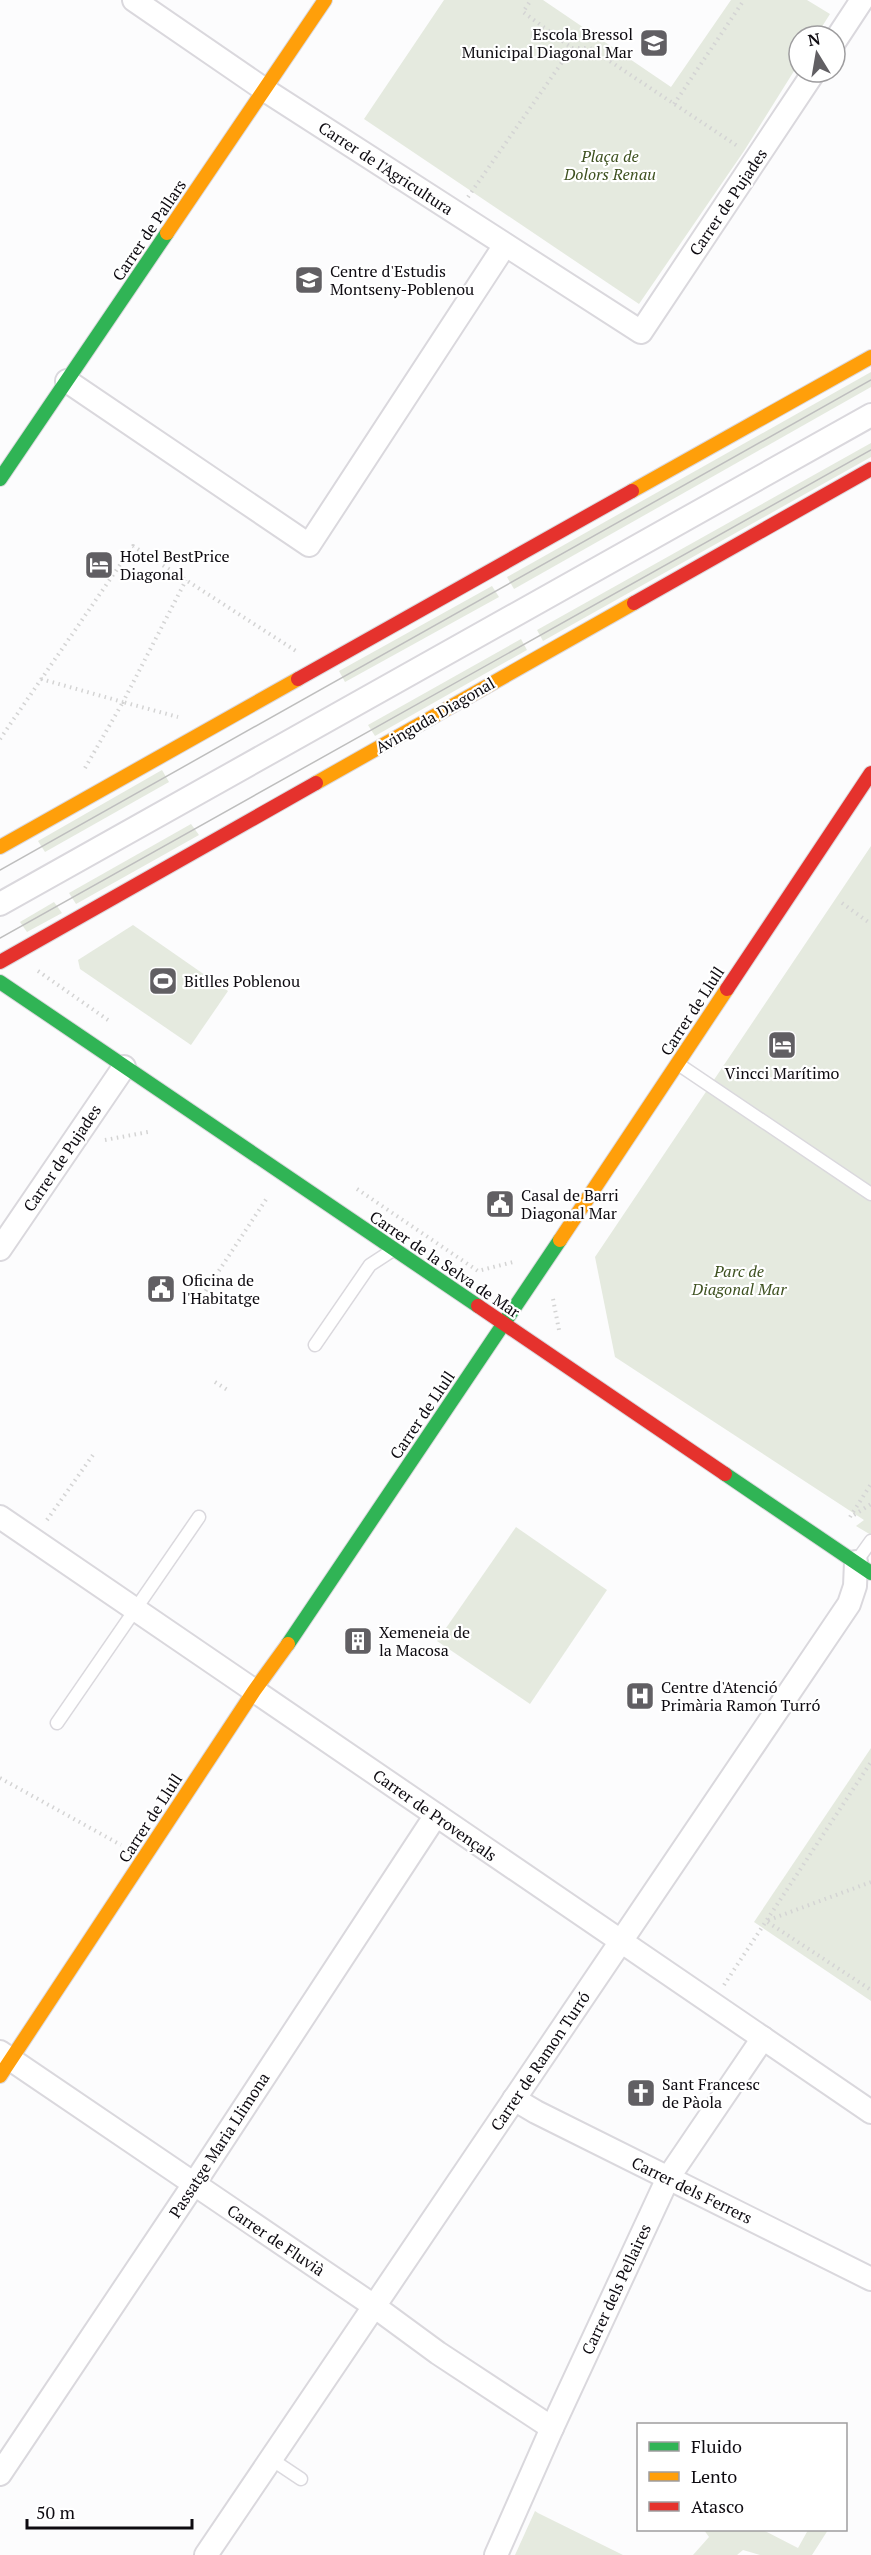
<svg xmlns="http://www.w3.org/2000/svg" width="871" height="2555" font-family="'PT Serif',serif">
<style>
.green{fill:#e5eadf}
.lines{fill:none;stroke-linecap:round;stroke-linejoin:round}
.lane-casing{stroke:#dad8dd;stroke-width:15}
.street-casing{stroke:#dad8dd;stroke-width:26}
.fast-casing{stroke:#dad8dd;stroke-width:16}
.slow-casing{stroke:#dad8dd;stroke-width:16}
.jam-casing{stroke:#dad8dd;stroke-width:16}
.path{stroke:#d4d4d4;stroke-width:4;stroke-dasharray:1.5 4.5;stroke-linecap:butt}
.lane{stroke:#fff;stroke-width:12}
.street{stroke:#fff;stroke-width:22}
.fast{stroke:#30b455;stroke-width:14}
.slow{stroke:#ff9f0a;stroke-width:14}
.jam{stroke:#e5322d;stroke-width:14}
.tram{stroke:#bebebe;stroke-width:1.5}
.labels{text-anchor:middle;dominant-baseline:central;stroke-width:4.5;stroke-linejoin:round;paint-order:stroke}
.poi-label{font-size:16px;fill:#0d0a10;stroke:#fff;text-anchor:start}
.park-label{font-size:16px;font-style:italic;fill:#3e5120;stroke:#fff}
.street-label{font-size:16px;fill:#0d0a10;stroke:#fff}
</style>
<rect width="100%" height="100%" fill="#fcfcfd"/>
<g class="green">
<path d="M 444,0 L 543,0 L 671,87 L 731,0 L 807,0 L 830,14 L 816,36 L 799,36 L 799,63 L 744,151 L 639,304 L 364,119 Z"/>
<path d="M 871,372 L 871,387 L 514,589 L 507,577 Z"/>
<path d="M 871,443 L 871,457 L 543,641 L 537,630 Z"/>
<path d="M 492,586 L 499,597 L 345,682 L 339,671 Z"/>
<path d="M 521,639 L 527,650 L 375,736 L 368,725 Z"/>
<path d="M 162,770 L 169,782 L 45,852 L 38,841 Z"/>
<path d="M 191,824 L 199,835 L 76,904 L 69,893 Z"/>
<path d="M 871,846 L 871,1535 L 856,1526 L 864,1520 L 615,1357 L 595,1257 Z"/>
<path d="M 54,902 L 62,913 L 27,932 L 20,922 Z"/>
<path d="M 133,925 L 228,991 L 191,1045 L 80,969 L 78,960 Z"/>
<path d="M 516,1527 L 607,1590 L 530,1704 L 437,1641 Z"/>
<path d="M 871,1748 L 871,2001 L 754,1922 Z"/>
<path d="M 535,2511 L 538,2513 L 623,2555 L 515,2555 Z"/>
<path d="M 704,2530 L 763,2530 L 798,2548 L 808,2530 L 828,2530 L 812,2555 L 760,2555 L 743,2550 L 737,2555 L 693,2555 L 709,2537 Z"/>
</g>
<g class="lines">
<g class="lane-casing">
<g id="lane">
<path d="M 678,1064 L 871,1194"/>
<path d="M 315,1345 L 370,1265 L 393,1250"/>
<path d="M 856,1562 L 871,1541"/>
<path d="M 57,1723 L 199,1517"/>
<path d="M 271,2459 L 301,2479"/>
</g>
</g>
<g class="street-casing">
<g id="street">
<path d="M 134,0 L 265,90 L 641,332 L 814,72"/>
<path d="M 835,41 L 862,0"/>
<path d="M 67,381 L 309,545 L 505,245"/>
<path d="M 0,904 L 871,415"/>
<path d="M 0,1249 L 124,1067"/>
<path d="M 0,1517 L 871,2112"/>
<path d="M 0,2052 L 374,2306 L 438,2353 L 552,2428"/>
<path d="M 514,2099 L 536,2112 L 871,2279"/>
<path d="M 0,2474 L 194,2184 L 436,1815"/>
<path d="M 206,2555 L 849,1604 L 855,1586 L 856,1562"/>
<path d="M 496,2555 L 552,2428 L 668,2178 L 763,2038"/>
</g>
</g>
<g class="fast-casing">
<g id="fast">
<path d="M 0,479 L 167,233"/>
<path d="M 0,982 L 478,1306"/>
<path d="M 725,1474 L 871,1573"/>
<path d="M 288,1644 L 560,1240"/>
</g>
</g>
<g class="slow-casing">
<g id="slow">
<path d="M 167,233 L 325,0"/>
<path d="M 632,491 L 871,357"/>
<path d="M 316,783 L 634,603"/>
<path d="M 0,847 L 298,679"/>
<path d="M 560,1240 L 727,989"/>
<path d="M 0,2076 L 254,1691 L 288,1644"/>
</g>
</g>
<g class="jam-casing">
<g id="jam">
<path d="M 634,603 L 871,469"/>
<path d="M 298,679 L 632,491"/>
<path d="M 0,962 L 316,783"/>
<path d="M 727,989 L 871,773"/>
<path d="M 478,1306 L 725,1474"/>
</g>
</g>
<g class="path">
<path d="M 572,48 L 590,48 L 739,147"/>
<path d="M 674,104 L 744,0"/>
<path d="M 468,197 L 572,48 L 523,12 L 531,0"/>
<path d="M 41,679 L 123,702 L 186,580"/>
<path d="M 0,739 L 133,546 L 296,651"/>
<path d="M 85,768 L 123,702 L 178,717"/>
<path d="M 842,903 L 871,924"/>
<path d="M 38,971 L 108,1020"/>
<path d="M 105,1140 L 148,1132"/>
<path d="M 357,1189 L 478,1271 L 513,1262"/>
<path d="M 553,1299 L 559,1330"/>
<path d="M 199,1301 L 267,1198"/>
<path d="M 215,1382 L 229,1391"/>
<path d="M 854,1515 L 871,1504"/>
<path d="M 850,1517 L 871,1484"/>
<path d="M 47,1520 L 95,1452"/>
<path d="M 0,1778 L 121,1845"/>
<path d="M 871,1882 L 766,1921 L 871,1990"/>
<path d="M 724,1985 L 871,1762"/>
</g>
<use href="#lane" class="lane"/>
<use href="#street" class="street"/>
<use href="#fast" class="fast"/>
<use href="#slow" class="slow"/>
<use href="#jam" class="jam"/>
<g class="tram">
<path d="M 0,870 L 871,380"/>
<path d="M 0,938 L 871,450"/>
</g>
</g>
<defs>
<g id="school-square" transform="scale(1.5)"><rect x="-9" y="-9" width="18" height="18" rx="4" fill="#615f63" stroke="#fff"/><path d="M0-5L7-2L0 1L-7-2ZM-4 1L0 2.5L4 1V4Q0 6-4 4Z" fill="#fff"/></g>
<g id="hotel-square" transform="scale(1.5)"><rect x="-9" y="-9" width="18" height="18" rx="4" fill="#615f63" stroke="#fff"/><path d="M-6-4.5h1.5V1H6V5H4.5V3h-9V5H-6ZM-4 0a1.8 1.8 0 1 1 3.6 0ZM.5 0V-2.5h3Q6-2.5 6 0Z" fill="#fff"/></g>
<g id="stadium-square" transform="scale(1.5)"><rect x="-9" y="-9" width="18" height="18" rx="4" fill="#615f63" stroke="#fff"/><path d="M0-5a6.5 5 0 1 0 0 10a6.5 5 0 1 0 0-10ZM-3.5-1.8h7v3.6h-7Z" fill="#fff"/></g>
<g id="civic-square" transform="scale(1.5)"><rect x="-9" y="-9" width="18" height="18" rx="4" fill="#615f63" stroke="#fff"/><path d="M-.6-6.5H3V-4.5H.6V-3L4-1V1h2V6H-6V1h2V-1L-.6-3ZM-1.2 2.5V6h2.4V2.5Z" fill="#fff"/></g>
<g id="building-square" transform="scale(1.5)"><rect x="-9" y="-9" width="18" height="18" rx="4" fill="#615f63" stroke="#fff"/><path d="M-4-6H4V6H1V3H-1V6H-4ZM-2.5-4.3h1.7v1.8h-1.7ZM.8-4.3h1.7v1.8H.8ZM-2.5-1h1.7V.8h-1.7ZM.8-1h1.7V.8H.8Z" fill="#fff"/></g>
<g id="hospital-square" transform="scale(1.5)"><rect x="-9" y="-9" width="18" height="18" rx="4" fill="#615f63" stroke="#fff"/><path d="M-5-5h3v3.5h4V-5h3V5h-3V1.5h-4V5h-3Z" fill="#fff"/></g>
<g id="church-square" transform="scale(1.5)"><rect x="-9" y="-9" width="18" height="18" rx="4" fill="#615f63" stroke="#fff"/><path d="M-1.2-6h2.4v3.5h3.3v2.4h-3.3V6h-2.4V-.1h-3.3v-2.4h3.3Z" fill="#fff"/></g>
</defs>
<g fill-rule="evenodd">
<use href="#school-square" x="654" y="43"/>
<use href="#school-square" x="309" y="280"/>
<use href="#hotel-square" x="99" y="565"/>
<use href="#stadium-square" x="163" y="981"/>
<use href="#hotel-square" x="782" y="1045"/>
<use href="#civic-square" x="500" y="1204"/>
<use href="#civic-square" x="161" y="1289"/>
<use href="#building-square" x="358" y="1641"/>
<use href="#hospital-square" x="640" y="1696"/>
<use href="#church-square" x="641" y="2093"/>
</g>
<g class="labels">
<g class="poi-label">
<text x="633" y="34" text-anchor="end">Escola Bressol<tspan x="633" dy="18">Municipal Diagonal Mar</tspan></text>
<text x="330" y="271">Centre d'Estudis<tspan x="330" dy="18">Montseny-Poblenou</tspan></text>
<text x="120" y="556">Hotel BestPrice<tspan x="120" dy="18">Diagonal</tspan></text>
<text x="184" y="981">Bitlles Poblenou</text>
<text x="782" y="1073" text-anchor="middle">Vincci Marítimo</text>
<text x="521" y="1195">Casal de Barri<tspan x="521" dy="18">Diagonal Mar</tspan></text>
<text x="182" y="1280">Oficina de<tspan x="182" dy="18">l'Habitatge</tspan></text>
<text x="379" y="1632">Xemeneia de<tspan x="379" dy="18">la Macosa</tspan></text>
<text x="661" y="1687">Centre d'Atenció<tspan x="661" dy="18">Primària Ramon Turró</tspan></text>
<text x="662" y="2084">Sant Francesc<tspan x="662" dy="18">de Pàola</tspan></text>
</g>
<g class="park-label">
<text x="610" y="156">Plaça de<tspan x="610" dy="18">Dolors Renau</tspan></text>
<text x="739" y="1271">Parc de<tspan x="739" dy="18">Diagonal Mar</tspan></text>
</g>
<g class="street-label">
<text transform="translate(386 168) rotate(33)">Carrer de l'Agricultura</text>
<text transform="translate(728 202) rotate(-56)">Carrer de Pujades</text>
<text transform="translate(149 230) rotate(-56)">Carrer de Pallars</text>
<text transform="translate(435 715) rotate(-30)">Avinguda Diagonal</text>
<text transform="translate(692 1011) rotate(-57)">Carrer de Llull</text>
<text transform="translate(62 1158) rotate(-56)">Carrer de Pujades</text>
<text transform="translate(445 1264) rotate(34)">Carrer de la Selva de Mar</text>
<text transform="translate(422 1415) rotate(-56)">Carrer de Llull</text>
<text transform="translate(435 1815) rotate(35)">Carrer de Provençals</text>
<text transform="translate(150 1818) rotate(-57)">Carrer de Llull</text>
<text transform="translate(540 2061) rotate(-56)">Carrer de Ramon Turró</text>
<text transform="translate(219 2145) rotate(-57)">Passatge Maria Llimona</text>
<text transform="translate(692 2190) rotate(26)">Carrer dels Ferrers</text>
<text transform="translate(276 2240) rotate(34)">Carrer de Fluvià</text>
<text transform="translate(616 2289) rotate(-65)">Carrer dels Pellaires</text>
</g>
</g>
<rect x="637" y="2423" width="210" height="108" fill="#ffffff" stroke="#9e9d9f" stroke-width="1.5"/>
<rect x="649" y="2442" width="30" height="9" fill="#30b455" stroke="#9e9d9f" stroke-width="1.5"/>
<text x="691" y="2453" font-size="18" fill="#0d0a10">Fluido</text>
<rect x="649" y="2472" width="30" height="9" fill="#ff9f0a" stroke="#9e9d9f" stroke-width="1.5"/>
<text x="691" y="2483" font-size="18" fill="#0d0a10">Lento</text>
<rect x="649" y="2502" width="30" height="9" fill="#e5322d" stroke="#9e9d9f" stroke-width="1.5"/>
<text x="691" y="2513" font-size="18" fill="#0d0a10">Atasco</text>
<g transform="translate(817 54) rotate(349)"><circle r="28" fill="#ffffff" stroke="#9e9d9f" stroke-width="1.5"/>
<path d="M0-4.5L10 22L0 15L-10 22Z" fill="#615f63"/>
<text y="-9" font-size="16" font-weight="bold" text-anchor="middle" fill="#0d0a10">N</text>
</g>
<path d="M27 2519v9h165v-9" fill="none" stroke="#0d0a10" stroke-width="3"/>
<text x="36" y="2519" font-size="18" fill="#0d0a10" stroke="#ffffff" stroke-width="4.5" paint-order="stroke">50 m</text>
</svg>
